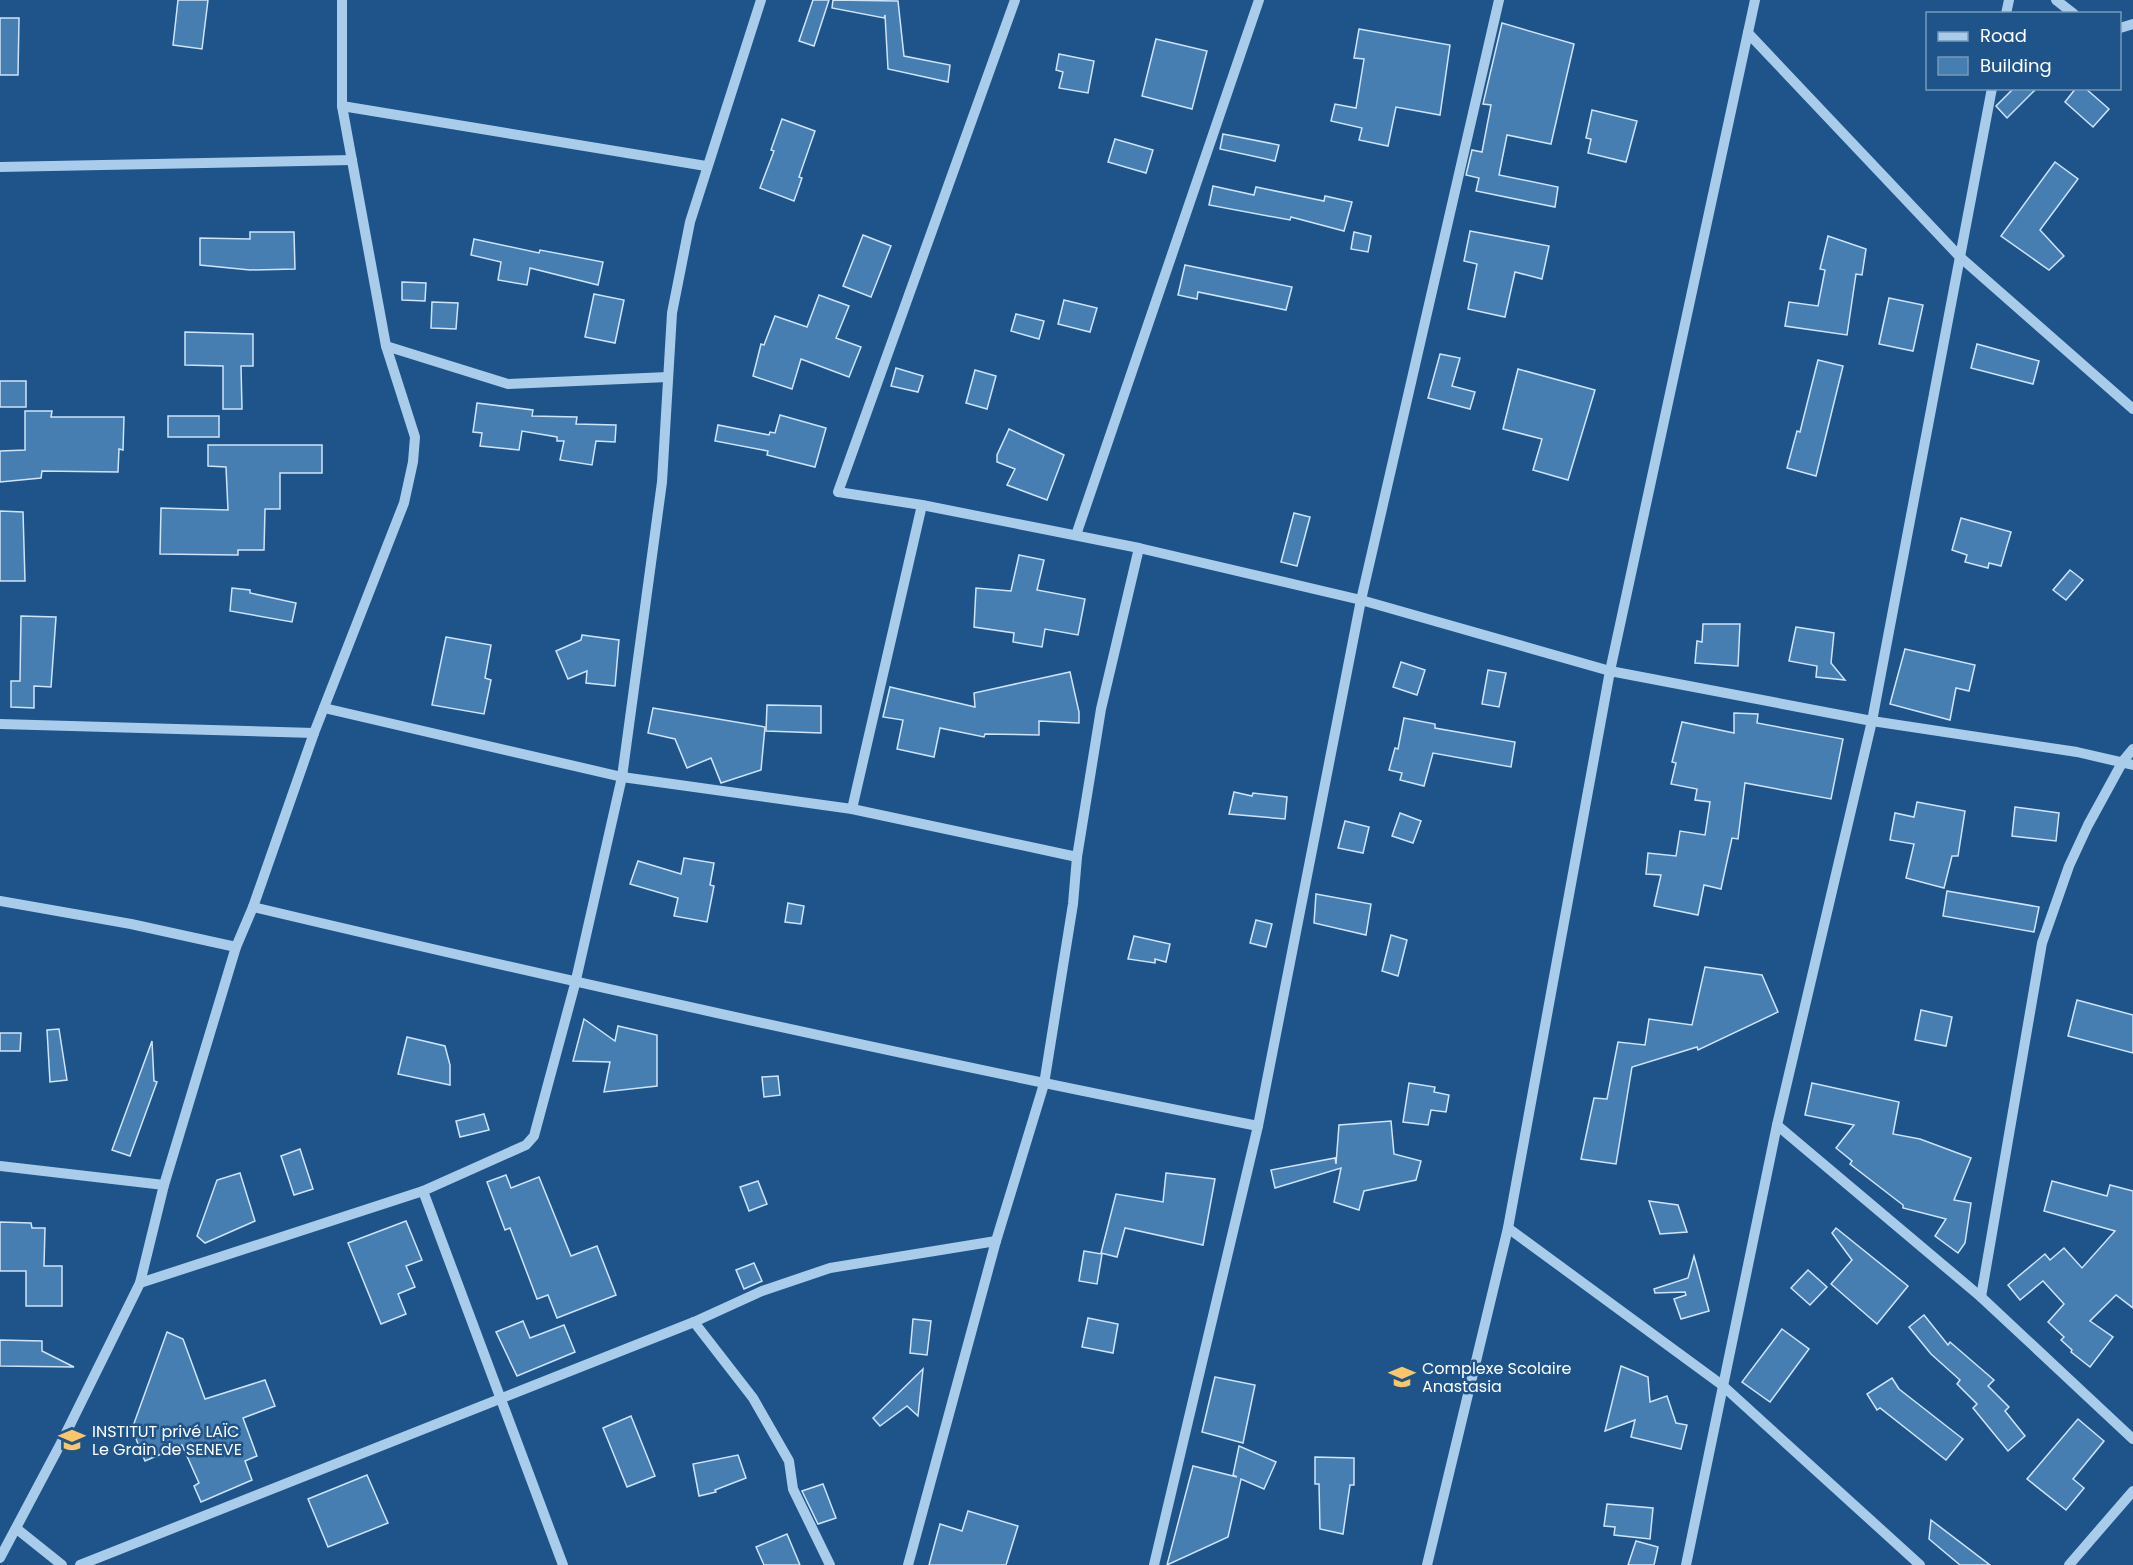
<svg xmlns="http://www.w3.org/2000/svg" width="2133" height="1565" font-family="Poppins,sans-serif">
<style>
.building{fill:#477eb2;stroke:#cee4f8;stroke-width:1.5}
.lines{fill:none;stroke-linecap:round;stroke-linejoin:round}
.minor{stroke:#a9cceb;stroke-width:10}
.labels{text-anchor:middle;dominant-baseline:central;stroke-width:5;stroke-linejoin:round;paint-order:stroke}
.poi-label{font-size:16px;fill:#fff;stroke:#1e548a;text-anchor:start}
</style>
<rect width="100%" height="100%" fill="#1e548a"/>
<g class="building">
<path d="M 178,0 L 208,0 L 202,49 L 173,45 Z"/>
<path d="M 813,0 L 829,0 L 814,46 L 799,41 Z"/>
<path d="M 833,0 L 898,1 L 904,56 L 950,65 L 948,82 L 888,69 L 885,15 L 884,18 L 832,8 Z"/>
<path d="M 0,18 L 19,18 L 18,75 L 0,75 Z"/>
<path d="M 1502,23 L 1574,44 L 1551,144 L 1507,135 L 1499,175 L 1558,187 L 1555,207 L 1476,191 L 1479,178 L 1466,175 L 1472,150 L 1482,152 L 1491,105 L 1483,104 Z"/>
<path d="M 1359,29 L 1450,45 L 1440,115 L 1396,107 L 1388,146 L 1359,140 L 1362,128 L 1331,121 L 1335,104 L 1356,108 L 1364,59 L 1354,58 Z"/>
<path d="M 1156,39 L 1207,51 L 1192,109 L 1142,96 Z"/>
<path d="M 1059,54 L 1094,61 L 1088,93 L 1059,88 L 1063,72 L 1056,70 Z"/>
<path d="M 2014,88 L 2037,88 L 2007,118 L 1996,106 Z"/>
<path d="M 2076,88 L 2085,88 L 2109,109 L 2093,127 L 2065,102 Z"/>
<path d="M 1592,110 L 1637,121 L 1626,162 L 1588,153 L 1591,139 L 1586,138 Z"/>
<path d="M 782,119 L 815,131 L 799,177 L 802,178 L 794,201 L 760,188 L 774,151 L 771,150 Z"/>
<path d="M 1223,134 L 1279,145 L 1275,161 L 1220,149 Z"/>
<path d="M 1115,139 L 1153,150 L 1146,173 L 1108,162 Z"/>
<path d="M 2055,162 L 2078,179 L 2040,230 L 2064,256 L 2049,270 L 2001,236 Z"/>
<path d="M 1213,186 L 1254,195 L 1256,187 L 1324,201 L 1325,196 L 1352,202 L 1344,231 L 1291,217 L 1290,220 L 1209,205 Z"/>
<path d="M 1470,231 L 1549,246 L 1542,279 L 1515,272 L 1505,317 L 1468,309 L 1477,264 L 1464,261 Z"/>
<path d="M 250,232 L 294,232 L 295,269 L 250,270 L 200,265 L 200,238 L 250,239 Z"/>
<path d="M 1354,232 L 1371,236 L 1368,252 L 1351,249 Z"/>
<path d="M 863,235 L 891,246 L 871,297 L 843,286 Z"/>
<path d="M 1828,236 L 1866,249 L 1862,275 L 1856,274 L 1847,335 L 1785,326 L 1789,302 L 1818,306 L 1825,270 L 1820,269 Z"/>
<path d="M 474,239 L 539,253 L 540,250 L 603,262 L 598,285 L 530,268 L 527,285 L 498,280 L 501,262 L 471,255 Z"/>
<path d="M 1185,265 L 1292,287 L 1286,310 L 1198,292 L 1197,299 L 1178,295 Z"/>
<path d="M 402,282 L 426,283 L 425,301 L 402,300 Z"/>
<path d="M 594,294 L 624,300 L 615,343 L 585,337 Z"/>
<path d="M 819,295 L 849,306 L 836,338 L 861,347 L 849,377 L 801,359 L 792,389 L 753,376 L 761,344 L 764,345 L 775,316 L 807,327 Z"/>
<path d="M 1889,298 L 1923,305 L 1913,351 L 1879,344 Z"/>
<path d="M 1064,300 L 1097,308 L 1090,332 L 1058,324 Z"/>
<path d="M 432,302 L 458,303 L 456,329 L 431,328 Z"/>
<path d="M 1016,314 L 1044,321 L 1039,339 L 1011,331 Z"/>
<path d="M 185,332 L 253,334 L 253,366 L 241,366 L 242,409 L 223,409 L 223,366 L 185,365 Z"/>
<path d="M 1977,344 L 2039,361 L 2033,384 L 1971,368 Z"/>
<path d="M 1440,354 L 1460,358 L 1452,386 L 1475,392 L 1470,409 L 1428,398 Z"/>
<path d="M 1818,360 L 1843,366 L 1816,476 L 1787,468 L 1797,431 L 1800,432 Z"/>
<path d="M 896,368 L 923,376 L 918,392 L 891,386 Z"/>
<path d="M 1518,369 L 1595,390 L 1568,480 L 1533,470 L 1542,439 L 1503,429 Z"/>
<path d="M 975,370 L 996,376 L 987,409 L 966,403 Z"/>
<rect x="0" y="381" width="26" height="26"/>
<path d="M 477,403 L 533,410 L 532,416 L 577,417 L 576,424 L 616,425 L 615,442 L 596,441 L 592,465 L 560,460 L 564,441 L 557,441 L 557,437 L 522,431 L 519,450 L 480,446 L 482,433 L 473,432 Z"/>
<path d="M 25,411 L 52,411 L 51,417 L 124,417 L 123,450 L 119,449 L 118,472 L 42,471 L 41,478 L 0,482 L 0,451 L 25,450 Z"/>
<path d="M 780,415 L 826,428 L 815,467 L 767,455 L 768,451 L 715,441 L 718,425 L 769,435 L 770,432 L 775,433 Z"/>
<rect x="168" y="416" width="51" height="21"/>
<path d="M 1009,429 L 1064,455 L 1047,500 L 1007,485 L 1015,469 L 997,462 L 997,455 Z"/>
<path d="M 208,445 L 322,445 L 322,473 L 280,473 L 280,509 L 265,509 L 264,550 L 238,550 L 238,555 L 160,554 L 161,508 L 228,510 L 226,467 L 208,466 Z"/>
<path d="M 0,511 L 23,512 L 25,581 L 0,581 Z"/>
<path d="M 1294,513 L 1310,517 L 1297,566 L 1281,562 Z"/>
<path d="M 1961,518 L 2011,532 L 2001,566 L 1989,563 L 1988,568 L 1965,562 L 1967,555 L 1952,550 Z"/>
<path d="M 1019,555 L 1044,560 L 1037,590 L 1085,599 L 1078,635 L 1045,629 L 1042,647 L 1013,642 L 1014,633 L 974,627 L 976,588 L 1011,591 Z"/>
<path d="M 2070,570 L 2083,580 L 2066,600 L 2053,590 Z"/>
<path d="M 232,588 L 250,590 L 250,593 L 296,603 L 292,622 L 230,611 Z"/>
<path d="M 21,616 L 56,617 L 51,687 L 34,686 L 34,708 L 11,707 L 11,681 L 20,681 Z"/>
<path d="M 1703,624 L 1740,624 L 1738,666 L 1695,663 L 1697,641 L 1702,642 Z"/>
<path d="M 1796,627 L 1834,633 L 1831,663 L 1845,680 L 1816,677 L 1817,666 L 1789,661 Z"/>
<path d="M 582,635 L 619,640 L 615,686 L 586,683 L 587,671 L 568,679 L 556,651 L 581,640 Z"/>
<path d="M 446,637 L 491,645 L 485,678 L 491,680 L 484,714 L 432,705 Z"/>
<path d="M 1905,649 L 1975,665 L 1969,691 L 1956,688 L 1950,720 L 1890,704 Z"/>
<path d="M 1401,662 L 1425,670 L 1417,695 L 1393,687 Z"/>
<path d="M 1488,670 L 1506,673 L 1499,707 L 1482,704 Z"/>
<path d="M 1070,672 L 1079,712 L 1079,723 L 1039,721 L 1039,735 L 985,734 L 984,737 L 940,728 L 934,757 L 897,749 L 903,720 L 883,717 L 890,687 L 975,707 L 974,693 Z"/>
<path d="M 767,705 L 821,706 L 821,733 L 766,731 Z"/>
<path d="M 653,708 L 765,727 L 761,770 L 721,783 L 711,758 L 687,768 L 675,739 L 648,733 Z"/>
<path d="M 1734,713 L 1758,714 L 1757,723 L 1843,739 L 1831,799 L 1745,783 L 1738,839 L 1732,838 L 1721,889 L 1704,885 L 1698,915 L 1654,906 L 1661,875 L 1646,874 L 1648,853 L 1676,856 L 1680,831 L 1705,835 L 1710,802 L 1695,800 L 1697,789 L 1671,784 L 1676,763 L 1672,762 L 1682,722 L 1734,733 Z"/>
<path d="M 1404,718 L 1435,724 L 1435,728 L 1515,742 L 1511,767 L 1433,753 L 1424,786 L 1400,780 L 1402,773 L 1389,770 L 1395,748 L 1398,749 Z"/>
<path d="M 1234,792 L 1252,796 L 1253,793 L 1287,797 L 1285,819 L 1229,814 Z"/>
<path d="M 1917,802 L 1965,811 L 1958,856 L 1952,856 L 1944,888 L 1906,878 L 1914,844 L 1890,840 L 1895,813 L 1914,817 Z"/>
<path d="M 2015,807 L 2059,813 L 2056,841 L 2012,836 Z"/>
<path d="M 1400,813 L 1421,821 L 1413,843 L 1392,836 Z"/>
<path d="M 1345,821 L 1369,827 L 1363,853 L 1338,848 Z"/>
<path d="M 684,858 L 714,863 L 710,885 L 714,886 L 707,922 L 674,916 L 678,898 L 630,884 L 638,861 L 681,874 Z"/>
<path d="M 1947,891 L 2039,907 L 2034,932 L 1943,916 Z"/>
<path d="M 1316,894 L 1371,904 L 1366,935 L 1314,923 Z"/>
<path d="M 788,903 L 804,906 L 801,924 L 785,922 Z"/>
<path d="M 1256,920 L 1272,924 L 1266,947 L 1250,943 Z"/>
<path d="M 1391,935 L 1407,940 L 1398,976 L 1382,971 Z"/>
<path d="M 1134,936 L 1170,944 L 1166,962 L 1155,959 L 1155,963 L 1128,959 Z"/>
<path d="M 1705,967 L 1762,975 L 1778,1012 L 1698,1050 L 1697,1047 L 1632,1067 L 1616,1164 L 1581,1159 L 1594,1098 L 1607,1099 L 1618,1042 L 1645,1045 L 1649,1019 L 1692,1025 Z"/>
<path d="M 2077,1000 L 2133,1015 L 2133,1053 L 2068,1036 Z"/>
<path d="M 1921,1010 L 1952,1017 L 1946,1046 L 1915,1040 Z"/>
<path d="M 584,1019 L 615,1041 L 618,1026 L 657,1035 L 657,1086 L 604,1092 L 610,1062 L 573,1061 Z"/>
<path d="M 59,1029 L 67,1080 L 50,1082 L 47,1030 Z"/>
<path d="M 0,1033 L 21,1033 L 20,1051 L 0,1051 Z"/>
<path d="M 407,1037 L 445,1046 L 450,1065 L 450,1085 L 398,1074 Z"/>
<path d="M 152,1041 L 154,1081 L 157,1082 L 130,1156 L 112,1150 Z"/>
<path d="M 778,1076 L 780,1095 L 764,1097 L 762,1077 Z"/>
<path d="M 1409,1083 L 1435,1087 L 1434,1092 L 1449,1095 L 1446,1112 L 1431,1110 L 1428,1125 L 1403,1122 Z"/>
<path d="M 1812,1083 L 1899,1102 L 1893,1134 L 1920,1139 L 1971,1158 L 1954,1200 L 1971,1203 L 1965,1243 L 1958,1253 L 1935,1236 L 1946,1219 L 1903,1208 L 1903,1205 L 1850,1164 L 1852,1161 L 1836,1148 L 1854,1125 L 1805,1115 Z"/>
<path d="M 484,1114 L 489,1130 L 460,1137 L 456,1121 Z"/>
<path d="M 1391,1121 L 1394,1154 L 1421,1161 L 1416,1180 L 1364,1191 L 1359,1210 L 1334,1202 L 1341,1168 L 1275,1188 L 1271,1170 L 1335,1158 L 1336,1164 L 1339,1125 Z"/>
<path d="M 300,1149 L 313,1189 L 294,1195 L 281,1156 Z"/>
<path d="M 240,1173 L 255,1221 L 205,1243 L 197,1236 L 217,1180 Z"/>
<path d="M 1166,1173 L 1215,1179 L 1203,1245 L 1125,1228 L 1117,1257 L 1101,1253 L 1116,1194 L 1163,1202 Z"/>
<path d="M 506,1175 L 511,1188 L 539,1177 L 571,1256 L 597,1246 L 616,1295 L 557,1318 L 548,1295 L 537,1299 L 510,1228 L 505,1230 L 487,1182 Z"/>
<path d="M 758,1181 L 767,1204 L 749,1211 L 740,1187 Z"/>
<path d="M 2052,1181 L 2107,1196 L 2110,1185 L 2133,1191 L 2133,1308 L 2116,1295 L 2090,1321 L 2113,1337 L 2090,1367 L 2071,1352 L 2072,1350 L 2061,1340 L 2064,1337 L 2048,1322 L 2064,1304 L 2043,1281 L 2020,1300 L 2008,1285 L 2045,1254 L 2050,1260 L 2064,1248 L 2082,1268 L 2115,1231 L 2044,1211 Z"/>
<path d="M 1649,1201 L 1678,1205 L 1687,1232 L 1660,1234 Z"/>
<path d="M 406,1221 L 422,1260 L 406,1266 L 415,1287 L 398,1294 L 406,1314 L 381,1324 L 348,1243 Z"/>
<path d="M 0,1222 L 31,1223 L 32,1228 L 45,1228 L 44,1266 L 62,1266 L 62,1306 L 26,1306 L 26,1271 L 0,1271 Z"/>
<path d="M 1836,1228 L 1908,1286 L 1877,1324 L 1831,1284 L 1852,1260 L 1832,1233 Z"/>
<path d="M 1084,1251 L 1102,1254 L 1097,1284 L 1079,1281 Z"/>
<path d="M 1694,1256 L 1709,1311 L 1681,1319 L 1674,1299 L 1686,1295 L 1685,1292 L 1655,1293 L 1654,1289 L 1688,1278 Z"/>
<path d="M 754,1263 L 762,1281 L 744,1289 L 736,1270 Z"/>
<path d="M 1808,1270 L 1827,1287 L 1810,1305 L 1791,1288 Z"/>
<path d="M 1924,1315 L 1948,1345 L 1950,1342 L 1994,1380 L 1988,1386 L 2009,1407 L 2005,1411 L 2025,1436 L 2008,1451 L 1973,1408 L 1977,1404 L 1957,1384 L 1960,1380 L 1931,1354 L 1909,1327 Z"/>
<path d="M 1088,1318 L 1118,1324 L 1113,1353 L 1082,1347 Z"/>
<path d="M 913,1319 L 931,1321 L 927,1355 L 910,1353 Z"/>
<path d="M 523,1321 L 530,1338 L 564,1325 L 575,1352 L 517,1376 L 496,1332 Z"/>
<path d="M 1782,1329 L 1809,1349 L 1770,1402 L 1742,1382 Z"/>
<path d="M 167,1332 L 183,1339 L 205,1399 L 265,1380 L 275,1406 L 243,1418 L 257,1456 L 245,1461 L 252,1480 L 201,1502 L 194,1486 L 199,1483 L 182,1445 L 145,1461 L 132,1429 Z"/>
<path d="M 0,1340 L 42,1341 L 42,1351 L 74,1367 L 0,1366 Z"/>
<path d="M 1621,1366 L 1648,1377 L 1650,1402 L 1667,1396 L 1676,1423 L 1687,1425 L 1681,1449 L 1631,1437 L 1635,1420 L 1605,1431 Z"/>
<path d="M 923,1369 L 918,1416 L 907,1406 L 880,1426 L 873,1418 Z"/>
<path d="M 1215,1377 L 1255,1385 L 1243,1443 L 1202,1432 Z"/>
<path d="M 1892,1378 L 1899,1389 L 1963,1439 L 1946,1460 L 1880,1408 L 1877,1410 L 1867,1394 Z"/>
<path d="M 631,1416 L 655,1476 L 627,1487 L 603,1428 Z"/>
<path d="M 2078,1419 L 2104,1441 L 2073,1479 L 2084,1488 L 2066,1510 L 2027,1479 Z"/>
<path d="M 1239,1446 L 1276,1462 L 1264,1489 L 1241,1479 L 1228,1537 L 1167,1565 L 1193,1466 L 1237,1477 L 1233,1475 Z"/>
<path d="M 738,1455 L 746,1478 L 715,1490 L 716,1492 L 699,1496 L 693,1464 Z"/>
<path d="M 1315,1457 L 1354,1458 L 1354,1485 L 1350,1485 L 1343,1534 L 1320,1529 L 1319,1484 L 1315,1484 Z"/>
<path d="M 367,1475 L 388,1523 L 328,1547 L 308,1499 Z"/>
<path d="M 823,1484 L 836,1518 L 818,1524 L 802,1491 Z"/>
<path d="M 1607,1504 L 1653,1508 L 1650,1539 L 1614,1535 L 1615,1527 L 1604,1526 Z"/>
<path d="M 968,1511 L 1018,1526 L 1006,1565 L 929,1565 L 940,1524 L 962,1531 Z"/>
<path d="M 1931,1520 L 1990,1565 L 1960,1565 L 1929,1539 Z"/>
<path d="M 787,1534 L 800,1565 L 764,1565 L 756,1547 Z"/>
<path d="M 1636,1541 L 1658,1547 L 1654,1565 L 1628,1565 Z"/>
</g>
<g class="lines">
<g class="minor">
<path d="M 1015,0 L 838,492 L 922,505 L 1139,548 L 1361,600 L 1610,671 L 1872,721 L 2077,752 L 2133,765"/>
<path d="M 2056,0 L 2074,14"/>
<path d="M 2006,14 L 2009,0"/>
<path d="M 2120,28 L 2133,24"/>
<path d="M 1748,33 L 1960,257 L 2133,409"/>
<path d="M 342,106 L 706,166"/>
<path d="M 0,167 L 352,160"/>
<path d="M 386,346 L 508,384 L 668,377"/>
<path d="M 1076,535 L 1259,0"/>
<path d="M 324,708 L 622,777 L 852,809 L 1077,857 L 1101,709 L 1139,548"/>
<path d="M 0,724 L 314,733"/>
<path d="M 852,809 L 922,505"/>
<path d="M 0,901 L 131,924 L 236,947"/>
<path d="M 253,907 C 587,986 922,1060 1258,1126"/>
<path d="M 1777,1125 L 1981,1297 L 2133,1439"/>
<path d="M 0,1166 L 164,1185"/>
<path d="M 423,1191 L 563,1565"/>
<path d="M 1508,1228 L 1722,1385 L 1920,1565"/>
<path d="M 140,1283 L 423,1191 L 526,1145 L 534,1136 L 575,984 L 622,777 L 662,482 L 672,313 L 690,222 L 761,0"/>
<path d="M 1981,1297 L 2042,943 L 2069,866 L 2088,825 L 2123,761 L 2133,749"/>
<path d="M 694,1322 L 753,1398 L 789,1461 L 793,1489 L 830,1565"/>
<path d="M 17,1529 L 62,1565"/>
<path d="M 0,1558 L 61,1443 L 140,1283 L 164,1185 L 236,947 L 253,907 L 314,733 L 404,503 L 413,462 L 415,437 L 386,346 L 342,106 L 342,0"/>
<path d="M 80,1565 L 694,1322 L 762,1291 L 830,1268 L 996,1241"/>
<path d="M 908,1565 L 996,1241 L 1044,1084 L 1073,904 L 1077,857"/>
<path d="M 1154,1565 L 1258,1126 L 1361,600 L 1499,0"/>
<path d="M 1427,1565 L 1508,1228 L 1610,671 L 1755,0"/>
<path d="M 1686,1565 L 1777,1125 L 1872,721 L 1992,88"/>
<path d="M 2069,1565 L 2133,1491"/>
</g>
</g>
<defs>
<g id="school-bare" transform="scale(2.07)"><path d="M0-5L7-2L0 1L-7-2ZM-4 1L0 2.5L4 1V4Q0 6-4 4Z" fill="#fac668" stroke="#1e548a" stroke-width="2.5" paint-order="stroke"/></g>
</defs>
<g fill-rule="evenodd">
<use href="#school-bare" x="1402" y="1377"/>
<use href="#school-bare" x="72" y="1440"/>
</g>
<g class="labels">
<g class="poi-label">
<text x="1422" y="1368">Complexe Scolaire<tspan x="1422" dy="18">Anastasia</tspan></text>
<text x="92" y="1431">INSTITUT privé LAÏC<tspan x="92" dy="18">Le Grain de SENEVE</tspan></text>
</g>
</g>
<rect x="1926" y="12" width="195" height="78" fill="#1e548a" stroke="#7898b9" stroke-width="1.5"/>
<rect x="1938" y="32" width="30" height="9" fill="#a9cceb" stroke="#7898b9" stroke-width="1.5"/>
<text x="1980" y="42" font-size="18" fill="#ffffff">Road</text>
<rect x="1938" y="57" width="30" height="18" fill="#477eb2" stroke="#7898b9" stroke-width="1.5"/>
<text x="1980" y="72" font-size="18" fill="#ffffff">Building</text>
</svg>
